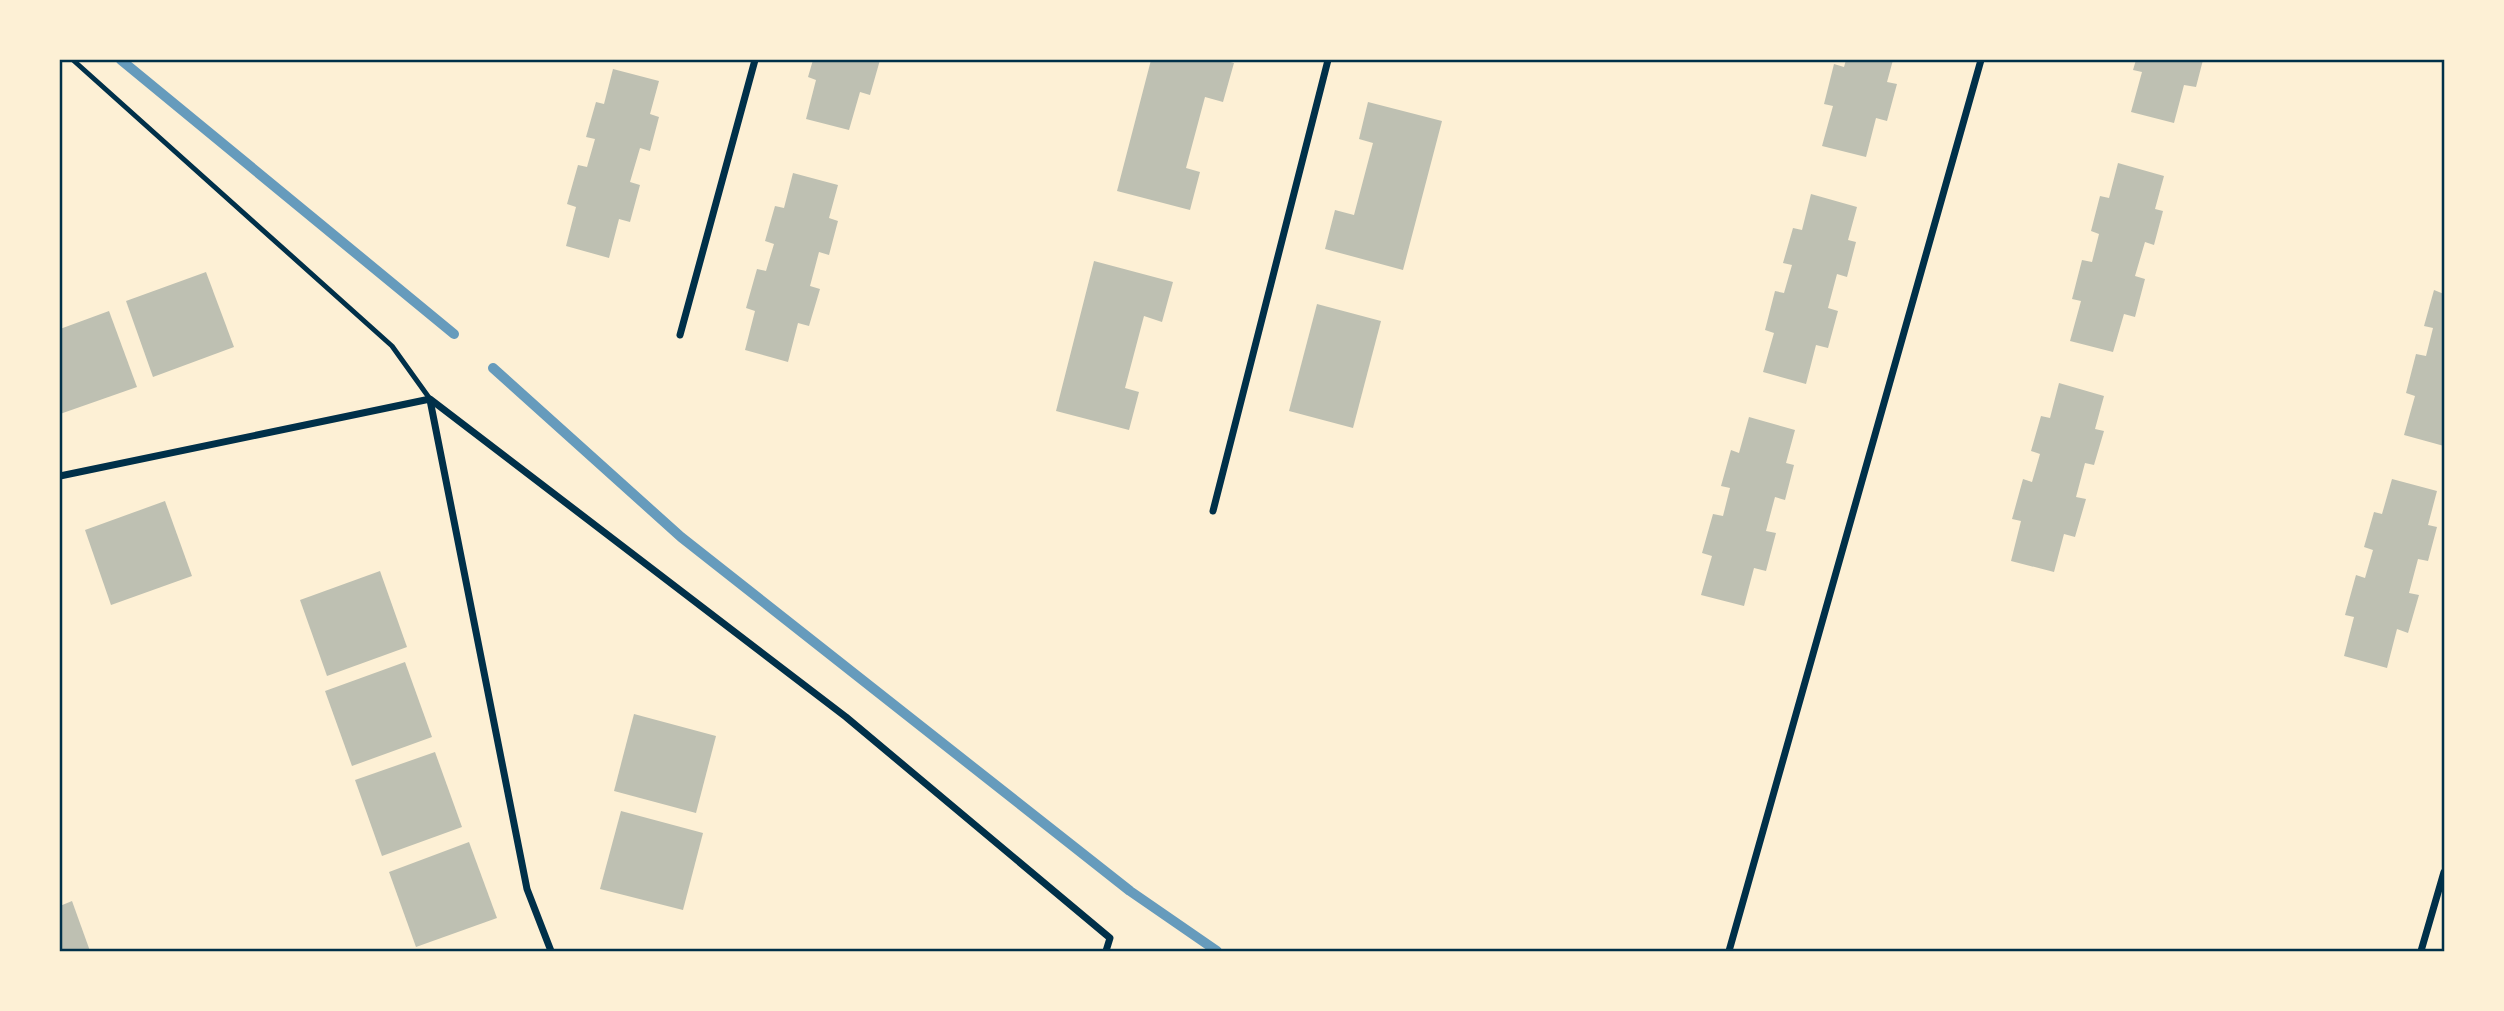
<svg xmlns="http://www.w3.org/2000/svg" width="2504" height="1011" font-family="'Work Sans',sans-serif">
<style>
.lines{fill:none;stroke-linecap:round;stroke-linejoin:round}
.stream{stroke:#669bbc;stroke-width:10}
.building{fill:#bec0b2}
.service{stroke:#003049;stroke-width:5}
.minor{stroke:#003049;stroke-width:7}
.neatline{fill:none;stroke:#003049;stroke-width:2.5}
</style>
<rect width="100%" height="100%" fill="#fdf0d5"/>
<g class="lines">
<g class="stream">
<path d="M 121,60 L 454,334"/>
<path d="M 493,368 L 681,537 L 1130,891 L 1217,951"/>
</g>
</g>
<g class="building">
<path d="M 813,60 L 880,60 L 870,95 L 860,92 L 849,130 L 806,119 L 816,80 L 808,77 Z"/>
<path d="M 1151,60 L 1222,60 L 1234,63 L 1223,102 L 1205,97 L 1186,168 L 1200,172 L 1190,210 L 1117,191 Z"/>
<path d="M 1846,60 L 1893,60 L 1887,82 L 1897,84 L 1887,121 L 1876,118 L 1866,157 L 1822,146 L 1833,106 L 1824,104 L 1834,64 L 1844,67 Z"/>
<path d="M 2136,60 L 2203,60 L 2196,87 L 2184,85 L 2174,123 L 2131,112 L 2142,72 L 2133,70 Z"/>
<path d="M 613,69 L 659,81 L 650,114 L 659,117 L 650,151 L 640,148 L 630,182 L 640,185 L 630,222 L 619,219 L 609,258 L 566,246 L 576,207 L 567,204 L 578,165 L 587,167 L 595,139 L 586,137 L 596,102 L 604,104 Z"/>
<path d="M 1368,102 L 1442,121 L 1403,270 L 1325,249 L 1335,210 L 1354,215 L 1373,143 L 1359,139 Z"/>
<path d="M 2118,163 L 2164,176 L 2155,209 L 2163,211 L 2154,245 L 2145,242 L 2135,276 L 2145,279 L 2135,317 L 2124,314 L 2113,352 L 2070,341 L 2081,301 L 2072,299 L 2082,260 L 2092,262 L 2099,234 L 2091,231 L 2100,196 L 2109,198 Z"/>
<path d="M 793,173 L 838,185 L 829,218 L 838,221 L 829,255 L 819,252 L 810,286 L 820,289 L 809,326 L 798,323 L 788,362 L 745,350 L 755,311 L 746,308 L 757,269 L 766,271 L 774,244 L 765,241 L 775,206 L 784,208 Z"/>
<path d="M 1811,194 L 1857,207 L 1848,240 L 1856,242 L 1847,277 L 1837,274 L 1828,308 L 1838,311 L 1828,348 L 1816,345 L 1806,384 L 1763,372 L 1774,333 L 1765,330 L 1775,291 L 1784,293 L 1792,265 L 1783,263 L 1793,228 L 1802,230 Z"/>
<path d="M 1094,261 L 1173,282 L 1162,322 L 1144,316 L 1125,388 L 1139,392 L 1129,430 L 1056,411 Z"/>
<path d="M 206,272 L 234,347 L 153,377 L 126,301 Z"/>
<path d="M 2434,290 L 2444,294 L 2444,446 L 2404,435 L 2415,396 L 2406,393 L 2416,354 L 2426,356 L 2433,328 L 2424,326 Z"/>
<path d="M 1317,304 L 1381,321 L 1353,428 L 1289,411 Z"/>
<path d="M 109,311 L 137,387 L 60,414 L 60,329 Z"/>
<path d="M 2059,383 L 2104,396 L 2095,429 L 2104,431 L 2094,465 L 2085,463 L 2076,497 L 2086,499 L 2075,537 L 2064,534 L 2054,572 L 2011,561 L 2021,521 L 2012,519 L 2023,479 L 2032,482 L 2040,454 L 2031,451 L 2041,416 L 2050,418 Z"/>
<path d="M 1749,417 L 1795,430 L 1786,463 L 1794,465 L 1785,500 L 1775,497 L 1766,531 L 1776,533 L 1766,571 L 1754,568 L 1744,606 L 1701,595 L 1712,556 L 1702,553 L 1713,514 L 1723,516 L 1730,488 L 1721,486 L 1731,450 L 1739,453 Z"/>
<path d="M 2392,479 L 2437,491 L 2428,525 L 2437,527 L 2428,561 L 2418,559 L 2409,593 L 2419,595 L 2408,633 L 2397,629 L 2387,668 L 2344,656 L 2354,617 L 2345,615 L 2356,575 L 2365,578 L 2373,550 L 2364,547 L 2374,512 L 2382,514 Z"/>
<path d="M 165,501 L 192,576 L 111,605 L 85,530 Z"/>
<path d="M 380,571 L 407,647 L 327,676 L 300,600 Z"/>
<path d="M 405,662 L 432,737 L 352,766 L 325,691 Z"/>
<path d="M 634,714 L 716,736 L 696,813 L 614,791 Z"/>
<path d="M 435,752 L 462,827 L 382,856 L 355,780 Z"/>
<path d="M 621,811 L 703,833 L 683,910 L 600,889 Z"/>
<path d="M 469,842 L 497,918 L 416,947 L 389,872 Z"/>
<path d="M 72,901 L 90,951 L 60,951 L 60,906 Z"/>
</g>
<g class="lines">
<path class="service" d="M 73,60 L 392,346 L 430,399"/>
<g class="minor">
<path d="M 680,335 L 755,60"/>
<path d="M 430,400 L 527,889 L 551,951"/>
<path d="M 60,476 L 430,399 L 846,717 L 1110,938 L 1106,951"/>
<path d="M 1213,511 L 1328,60"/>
<path d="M 1729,951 L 1981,60"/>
<path d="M 2421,951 L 2444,872"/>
</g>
</g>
<rect width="2504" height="1011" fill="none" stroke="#fdf0d5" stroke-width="122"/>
<rect x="61" y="61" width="2382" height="889" class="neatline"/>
</svg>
